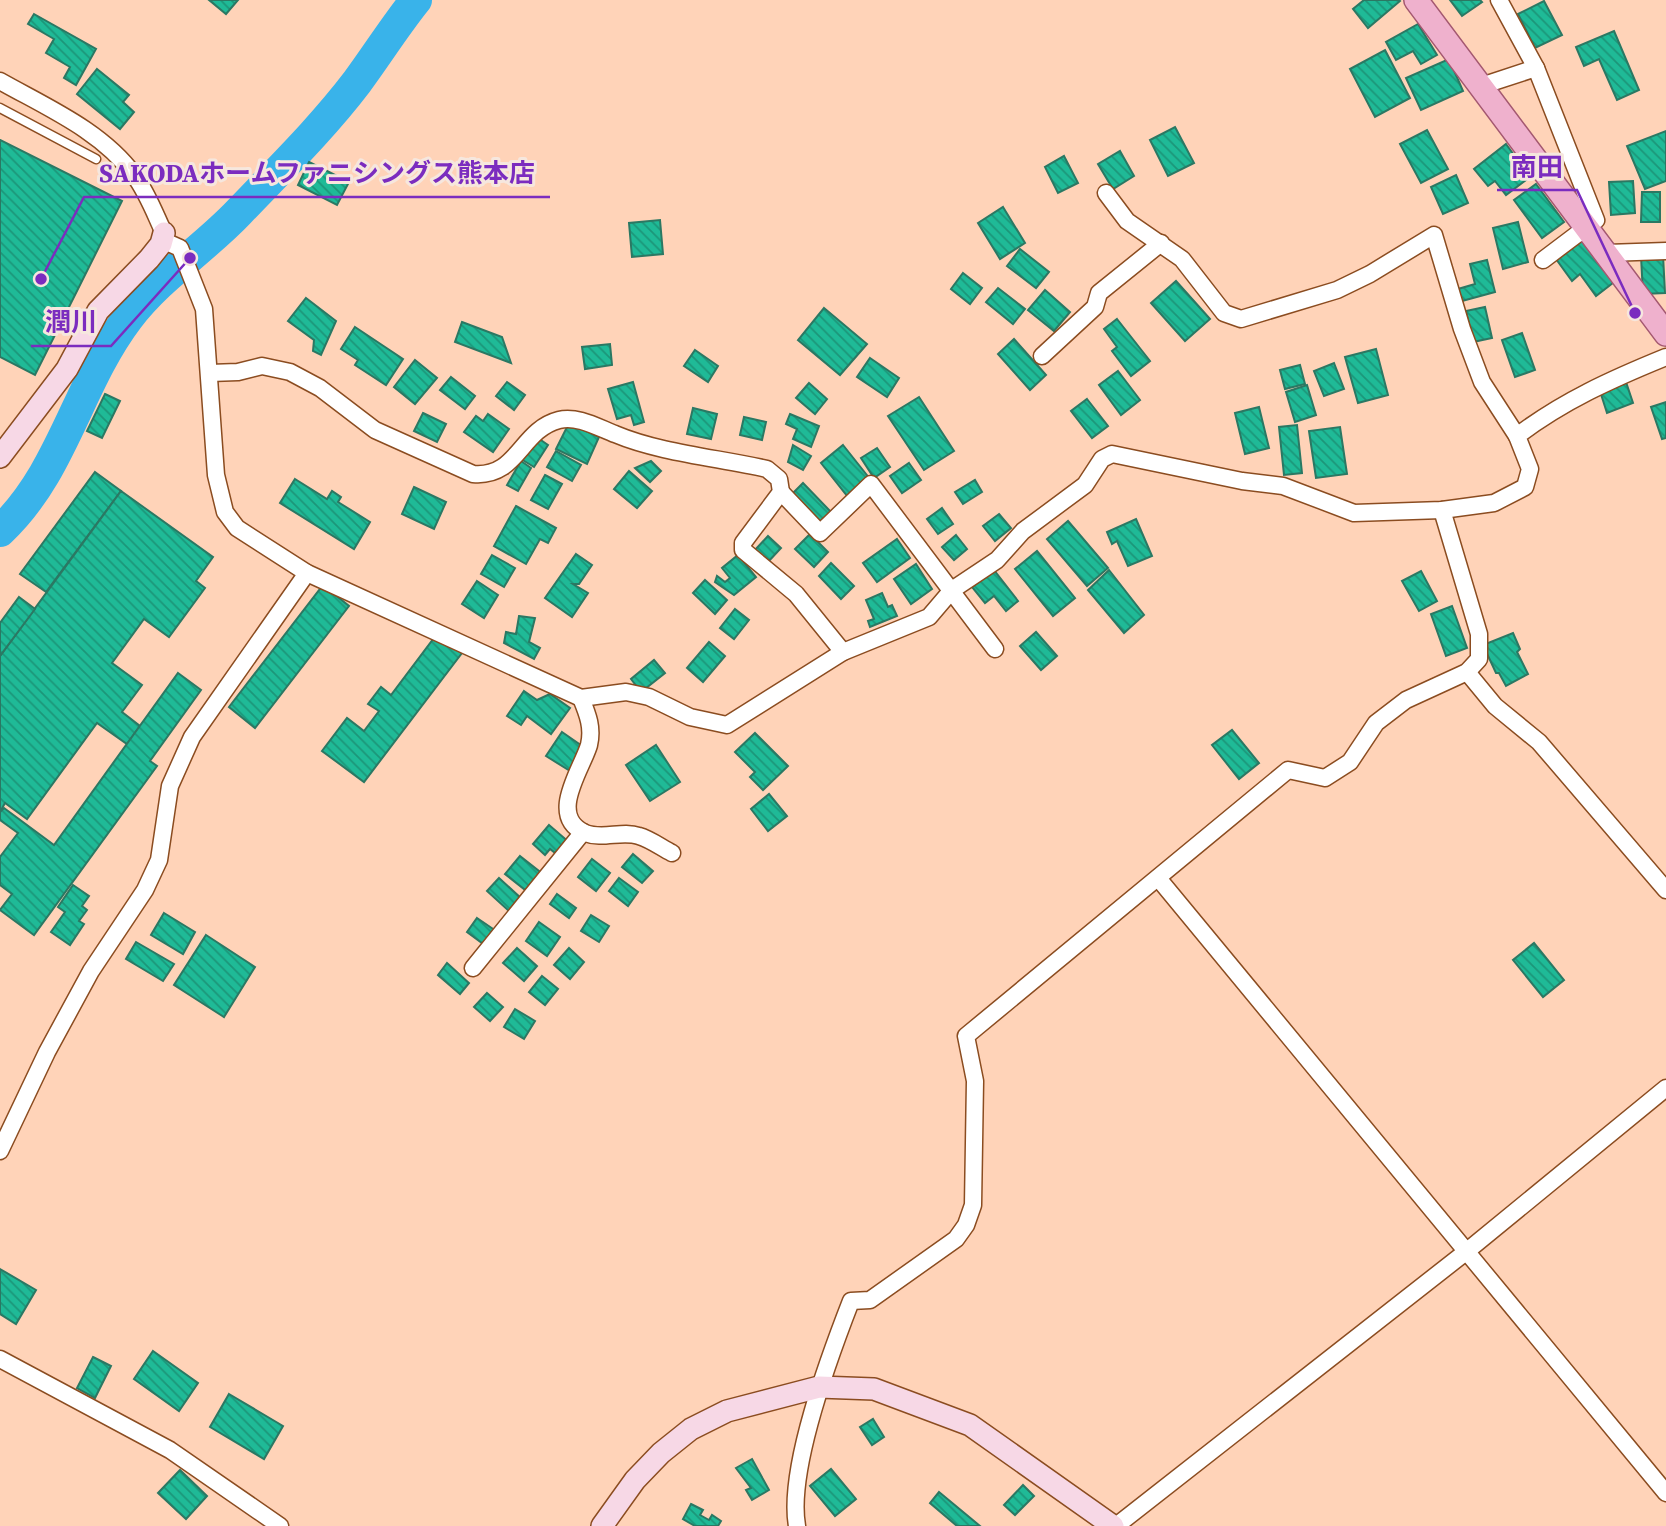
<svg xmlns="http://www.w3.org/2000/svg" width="1666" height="1526" font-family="'Source Serif 4','Noto Sans JP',serif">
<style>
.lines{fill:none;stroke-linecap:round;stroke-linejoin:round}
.river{stroke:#39b3ea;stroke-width:32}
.building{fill:url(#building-back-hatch);stroke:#2b7863;stroke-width:2}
.lane-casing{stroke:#8b4c20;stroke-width:11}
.street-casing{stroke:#8b4c20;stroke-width:19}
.secondary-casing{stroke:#8b4c20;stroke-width:24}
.primary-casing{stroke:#a45870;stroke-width:26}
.lane{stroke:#fff;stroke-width:8}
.street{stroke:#fff;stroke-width:16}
.secondary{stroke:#f7d8e6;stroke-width:21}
.primary{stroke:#efb1cd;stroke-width:23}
.leader{fill:none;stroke:#7b2cbf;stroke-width:2.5}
.callout-dot{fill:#7b2cbf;stroke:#f6e7de;stroke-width:2.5}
.callout-label{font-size:26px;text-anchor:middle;font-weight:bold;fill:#7b2cbf;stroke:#f6e7de;stroke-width:6;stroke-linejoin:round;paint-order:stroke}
</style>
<defs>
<pattern id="building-back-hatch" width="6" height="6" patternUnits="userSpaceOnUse" patternTransform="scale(1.75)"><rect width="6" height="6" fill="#1fba97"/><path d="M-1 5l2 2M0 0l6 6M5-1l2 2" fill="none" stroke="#1c9679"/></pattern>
</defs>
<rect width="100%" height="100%" fill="#ffd3b8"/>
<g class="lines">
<path class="river" d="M 0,531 C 63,472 77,385 128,318 C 159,277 204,249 239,212 C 279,170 322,128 357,82 C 377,55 395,26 416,0"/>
</g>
<g class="building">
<path d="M 209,0 L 238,0 L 226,14 Z"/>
<path d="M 1364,0 L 1399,0 L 1400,1 L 1368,28 L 1353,9 Z"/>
<path d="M 1450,0 L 1480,0 L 1482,2 L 1462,16 Z"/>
<path d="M 1544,1 L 1562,35 L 1535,48 L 1518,14 Z"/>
<path d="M 34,14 L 96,49 L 76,85 L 64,78 L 70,67 L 46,53 L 54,39 L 28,24 Z"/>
<path d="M 1418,24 L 1437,55 L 1421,64 L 1413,51 L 1396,60 L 1386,42 Z"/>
<path d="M 1614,31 L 1639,90 L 1617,100 L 1599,59 L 1584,66 L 1576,47 Z"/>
<path d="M 1385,50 L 1410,98 L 1375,117 L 1350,69 Z"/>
<path d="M 1449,59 L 1463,91 L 1421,110 L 1406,78 Z"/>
<path d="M 97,69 L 129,95 L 123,102 L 134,112 L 120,129 L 77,94 Z"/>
<path d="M 1175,127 L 1194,163 L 1168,176 L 1150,140 Z"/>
<path d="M 1427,130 L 1448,169 L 1421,183 L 1400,144 Z"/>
<path d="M 1666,131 L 1666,181 L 1645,189 L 1627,146 Z"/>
<path d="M 0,140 L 122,201 L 35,375 L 0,357 Z"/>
<path d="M 1506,144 L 1530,177 L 1506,195 L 1495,181 L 1488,186 L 1474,169 Z"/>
<path d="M 1120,151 L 1134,176 L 1113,189 L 1098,164 Z"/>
<path d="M 1064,156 L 1078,183 L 1058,193 L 1045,167 Z"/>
<path d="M 309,162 L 349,182 L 337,205 L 298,185 Z"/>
<path d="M 1456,175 L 1468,203 L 1443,214 L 1431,187 Z"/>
<path d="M 1633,181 L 1635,213 L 1611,215 L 1609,182 Z"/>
<path d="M 1536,184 L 1564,222 L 1542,238 L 1514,200 Z"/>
<path d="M 1642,192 L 1660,192 L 1660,222 L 1641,222 Z"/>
<path d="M 1003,207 L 1025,243 L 1000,259 L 978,223 Z"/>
<path d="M 660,220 L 663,254 L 632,257 L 629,223 Z"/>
<path d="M 1518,222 L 1528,262 L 1503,269 L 1493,228 Z"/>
<path d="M 1585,237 L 1622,276 L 1596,296 L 1580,274 L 1572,281 L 1556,259 Z"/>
<path d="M 1020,249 L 1049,272 L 1036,288 L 1007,266 Z"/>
<path d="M 1663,255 L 1665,293 L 1643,294 L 1641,256 Z"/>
<path d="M 1487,260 L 1495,292 L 1462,301 L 1458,289 L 1475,284 L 1470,264 Z"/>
<path d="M 963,273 L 982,288 L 970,304 L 951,289 Z"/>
<path d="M 1176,281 L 1210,319 L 1185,341 L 1151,303 Z"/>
<path d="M 998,288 L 1025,309 L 1013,324 L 986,302 Z"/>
<path d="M 1045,290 L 1070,312 L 1054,331 L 1028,310 Z"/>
<path d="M 306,298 L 336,321 L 321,355 L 313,351 L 314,340 L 288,321 Z"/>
<path d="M 1485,307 L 1492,338 L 1473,342 L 1466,311 Z"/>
<path d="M 824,308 L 867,344 L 840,375 L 798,340 Z"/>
<path d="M 1117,319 L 1150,361 L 1131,376 L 1112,351 L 1117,347 L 1104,329 Z"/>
<path d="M 462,322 L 502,337 L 511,363 L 455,342 Z"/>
<path d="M 355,327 L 403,359 L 386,385 L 355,365 L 358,360 L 341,349 Z"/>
<path d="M 1522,333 L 1535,370 L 1515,377 L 1502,340 Z"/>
<path d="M 1014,339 L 1046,375 L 1030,390 L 998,354 Z"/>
<path d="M 610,344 L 612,365 L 585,369 L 582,347 Z"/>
<path d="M 1376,349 L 1388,395 L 1358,403 L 1345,357 Z"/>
<path d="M 695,350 L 718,366 L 708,382 L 684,366 Z"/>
<path d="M 870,358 L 899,378 L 887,397 L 857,377 Z"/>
<path d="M 415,360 L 437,378 L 415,404 L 394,387 Z"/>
<path d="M 1334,363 L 1344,389 L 1324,396 L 1314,371 Z"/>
<path d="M 1300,365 L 1305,384 L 1285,389 L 1280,370 Z"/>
<path d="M 1118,371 L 1140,400 L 1121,415 L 1099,385 Z"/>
<path d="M 451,377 L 475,396 L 465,409 L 440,390 Z"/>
<path d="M 1625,379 L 1633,403 L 1607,413 L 1599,388 Z"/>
<path d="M 507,382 L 525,395 L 514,410 L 496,396 Z"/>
<path d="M 633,382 L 644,422 L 634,425 L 631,415 L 617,419 L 608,389 Z"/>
<path d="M 809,383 L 827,399 L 815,414 L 796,398 Z"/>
<path d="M 1307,385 L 1316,415 L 1295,422 L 1286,392 Z"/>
<path d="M 105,394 L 120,401 L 102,438 L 87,431 Z"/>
<path d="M 919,397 L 954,451 L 924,470 L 888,416 Z"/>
<path d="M 1087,399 L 1108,426 L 1092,438 L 1071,411 Z"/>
<path d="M 1666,402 L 1666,438 L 1662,439 L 1651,407 Z"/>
<path d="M 1259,407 L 1269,448 L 1245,454 L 1235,413 Z"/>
<path d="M 693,408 L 717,414 L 711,439 L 687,434 Z"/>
<path d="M 423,413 L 446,424 L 437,442 L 414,431 Z"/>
<path d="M 488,414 L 509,429 L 493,452 L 464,432 L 476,416 L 483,421 Z"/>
<path d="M 790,414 L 819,426 L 811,447 L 793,439 L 797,429 L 786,424 Z"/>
<path d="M 744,417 L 766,422 L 762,440 L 740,435 Z"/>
<path d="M 569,423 L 599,437 L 587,464 L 556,449 Z"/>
<path d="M 1297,425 L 1302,473 L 1284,475 L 1279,427 Z"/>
<path d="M 1340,427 L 1347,474 L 1316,478 L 1309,431 Z"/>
<path d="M 535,436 L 548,445 L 534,467 L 521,459 Z"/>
<path d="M 793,445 L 811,456 L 803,470 L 788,462 Z"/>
<path d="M 843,445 L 870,479 L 848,497 L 821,463 Z"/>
<path d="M 877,448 L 890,467 L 874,478 L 861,458 Z"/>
<path d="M 556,451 L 581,465 L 572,481 L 547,467 Z"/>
<path d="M 521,461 L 531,468 L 518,491 L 507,485 Z"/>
<path d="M 651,461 L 661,471 L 650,482 L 635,468 Z"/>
<path d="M 909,463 L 921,480 L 902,493 L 890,476 Z"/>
<path d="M 629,471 L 652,491 L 637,508 L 614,489 Z"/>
<path d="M 95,472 L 121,491 L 46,592 L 20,574 Z"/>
<path d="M 545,475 L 562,484 L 548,509 L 531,500 Z"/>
<path d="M 295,479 L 327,499 L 332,491 L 341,497 L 338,502 L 370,522 L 354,549 L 280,503 Z"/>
<path d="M 975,480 L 982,492 L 963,504 L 955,492 Z"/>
<path d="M 803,483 L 831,512 L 817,526 L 789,497 Z"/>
<path d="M 414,487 L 446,502 L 434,529 L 402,514 Z"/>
<path d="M 121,491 L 213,557 L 196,581 L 205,588 L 169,637 L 144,619 L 112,663 L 142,685 L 122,712 L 140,726 L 127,744 L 97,723 L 27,819 L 5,803 L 0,812 L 0,656 Z"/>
<path d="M 516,506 L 556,528 L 548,543 L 540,539 L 526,564 L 494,546 Z"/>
<path d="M 942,508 L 953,524 L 938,534 L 927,519 Z"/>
<path d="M 999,514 L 1011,528 L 995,541 L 983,526 Z"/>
<path d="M 1136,519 L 1152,556 L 1128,566 L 1117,541 L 1112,544 L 1107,532 Z"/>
<path d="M 1068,521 L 1108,568 L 1087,586 L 1047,539 Z"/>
<path d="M 810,534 L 828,552 L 814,567 L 795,549 Z"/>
<path d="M 956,535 L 967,549 L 954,560 L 942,547 Z"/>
<path d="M 768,536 L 781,548 L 767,563 L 754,551 Z"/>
<path d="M 897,539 L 910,558 L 877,582 L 863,563 Z"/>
<path d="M 1037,551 L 1075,598 L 1053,616 L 1015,569 Z"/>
<path d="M 576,554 L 592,565 L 579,584 L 573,584 L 588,593 L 572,617 L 545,598 Z"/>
<path d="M 492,555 L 515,568 L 504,587 L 481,574 Z"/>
<path d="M 738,555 L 756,577 L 734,595 L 715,582 L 717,576 L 725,582 L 730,578 L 722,568 Z"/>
<path d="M 831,563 L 854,586 L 841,599 L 819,576 Z"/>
<path d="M 916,564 L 932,589 L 911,604 L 894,579 Z"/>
<path d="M 994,570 L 1018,601 L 1006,611 L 994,596 L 985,603 L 972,587 Z"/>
<path d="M 1109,570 L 1144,615 L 1124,633 L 1088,590 Z"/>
<path d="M 1421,571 L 1437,601 L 1419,611 L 1402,581 Z"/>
<path d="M 705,580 L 727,600 L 715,614 L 693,593 Z"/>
<path d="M 477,581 L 498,595 L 484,618 L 462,604 Z"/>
<path d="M 323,585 L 349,606 L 255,728 L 229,707 Z"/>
<path d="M 882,593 L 888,607 L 892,605 L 897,616 L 870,627 L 868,621 L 874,619 L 866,600 Z"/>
<path d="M 19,597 L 35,609 L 0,656 L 0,623 Z"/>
<path d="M 1452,606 L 1467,648 L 1446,656 L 1431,614 Z"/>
<path d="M 735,609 L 749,620 L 734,639 L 720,628 Z"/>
<path d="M 519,616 L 535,618 L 529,642 L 540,648 L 534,659 L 504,643 L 506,632 L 516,634 Z"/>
<path d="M 1036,632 L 1057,656 L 1041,670 L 1020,646 Z"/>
<path d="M 1513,633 L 1520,649 L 1517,652 L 1528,674 L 1506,686 L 1499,673 L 1496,673 L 1483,645 Z"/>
<path d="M 437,634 L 462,653 L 364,782 L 322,751 L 347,718 L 364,731 L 379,711 L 368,704 L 381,687 L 391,695 Z"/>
<path d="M 709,642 L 725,656 L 703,682 L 687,668 Z"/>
<path d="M 654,660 L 665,673 L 641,692 L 631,679 Z"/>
<path d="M 178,673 L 201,690 L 150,761 L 157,766 L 34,935 L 0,910 L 12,894 L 0,885 L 0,857 L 18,833 L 0,820 L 0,812 L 4,808 L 54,845 Z"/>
<path d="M 524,691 L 537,700 L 550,694 L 570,708 L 551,734 L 527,716 L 521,725 L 507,716 Z"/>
<path d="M 1232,730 L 1259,763 L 1239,779 L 1212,745 Z"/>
<path d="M 562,732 L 585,748 L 570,771 L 546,756 Z"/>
<path d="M 755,733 L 788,766 L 763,790 L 750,777 L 755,772 L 735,752 Z"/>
<path d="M 656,745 L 680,782 L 650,801 L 626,765 Z"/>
<path d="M 769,794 L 787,816 L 768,831 L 751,809 Z"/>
<path d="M 549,825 L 570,843 L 559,856 L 550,849 L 545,855 L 533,844 Z"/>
<path d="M 633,854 L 653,871 L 642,883 L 622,867 Z"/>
<path d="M 520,856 L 544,875 L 529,893 L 505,874 Z"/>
<path d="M 592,859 L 610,873 L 596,891 L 578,877 Z"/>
<path d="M 499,878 L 522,899 L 510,912 L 487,891 Z"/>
<path d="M 619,878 L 638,892 L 628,906 L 609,891 Z"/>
<path d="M 73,885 L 89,896 L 82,906 L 87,910 L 79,921 L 84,924 L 70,945 L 51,932 L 65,912 L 58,907 Z"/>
<path d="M 557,894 L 576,908 L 569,918 L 550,904 Z"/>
<path d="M 164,913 L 195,932 L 183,954 L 151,935 Z"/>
<path d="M 591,915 L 609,926 L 599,942 L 581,931 Z"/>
<path d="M 477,918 L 496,931 L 486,946 L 467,932 Z"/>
<path d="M 539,922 L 560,937 L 547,956 L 526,941 Z"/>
<path d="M 206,935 L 255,967 L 224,1017 L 174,985 Z"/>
<path d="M 136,942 L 174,964 L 163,981 L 126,959 Z"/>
<path d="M 1534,943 L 1564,980 L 1543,997 L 1513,960 Z"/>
<path d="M 517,948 L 537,966 L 524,981 L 503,963 Z"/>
<path d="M 569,948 L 584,962 L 570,979 L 554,965 Z"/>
<path d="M 447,963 L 469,983 L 460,994 L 438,975 Z"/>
<path d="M 542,976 L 558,989 L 545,1005 L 529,992 Z"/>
<path d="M 487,993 L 503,1007 L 490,1021 L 474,1007 Z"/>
<path d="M 515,1009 L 535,1021 L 524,1039 L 504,1027 Z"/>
<path d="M 0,1269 L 36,1290 L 16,1324 L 0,1314 Z"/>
<path d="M 153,1351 L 198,1383 L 179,1411 L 134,1379 Z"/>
<path d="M 93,1357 L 111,1366 L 95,1398 L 77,1388 Z"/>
<path d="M 229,1394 L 283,1426 L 264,1459 L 210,1427 Z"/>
<path d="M 873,1419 L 884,1437 L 872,1445 L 860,1427 Z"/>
<path d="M 752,1459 L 769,1490 L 752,1500 L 746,1490 L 751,1488 L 736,1468 Z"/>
<path d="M 831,1469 L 856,1499 L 835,1516 L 810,1486 Z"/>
<path d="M 180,1470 L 207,1496 L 186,1519 L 158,1493 Z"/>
<path d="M 1023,1485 L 1034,1496 L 1015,1515 L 1004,1505 Z"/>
<path d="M 939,1492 L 980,1526 L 957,1526 L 930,1503 Z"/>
<path d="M 691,1504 L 703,1510 L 700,1515 L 709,1520 L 712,1515 L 721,1521 L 718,1526 L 695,1526 L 683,1519 Z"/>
</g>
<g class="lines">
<g class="lane-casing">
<path id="lane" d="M 0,108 L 96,159"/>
</g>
<g class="street-casing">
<g id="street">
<path d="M 1499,0 L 1536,68 L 1596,220 L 1543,260"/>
<path d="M 0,81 C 46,107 102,131 134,175 C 147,192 155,214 164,233"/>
<path d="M 1481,86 L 1536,68"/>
<path d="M 1106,193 L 1127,221 L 1182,259 L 1224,313 L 1241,319 L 1337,290 L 1370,274 L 1434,235 L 1462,329 L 1482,382 L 1517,436"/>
<path d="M 162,240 L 180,248 L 204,309 L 216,475 L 225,512 L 237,528 L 307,573 L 581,698 L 626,692 L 649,697 L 690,717 L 727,725 L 843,652 L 929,617 L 952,590 L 997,560 L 1023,531 L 1085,485 L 1102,459 L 1112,454 L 1242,481 L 1283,486 L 1354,513 L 1442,510 L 1494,503 L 1525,487 L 1530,469 L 1517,436 C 1563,401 1612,379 1666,357"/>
<path d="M 1607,253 L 1666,251"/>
<path d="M 1042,356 L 1095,307 L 1099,293 L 1161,243"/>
<path d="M 210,373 L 238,372 L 262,366 L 290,372 L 320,388 L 375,430 L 473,474 C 518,478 520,430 559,420 C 577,415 599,428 615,434 C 660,453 719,458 767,469 L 779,479 L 781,492 L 743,543 L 743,550 L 796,594 L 843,652"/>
<path d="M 781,492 L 820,533 L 871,484 L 995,649"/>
<path d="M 1467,672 L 1495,706 L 1539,742 L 1666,890"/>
<path d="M 581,698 C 588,715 593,728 589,745 C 582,769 547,816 585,833 C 603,840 622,830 639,836 C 650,839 662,848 672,853"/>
<path d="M 1158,878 L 1666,1493"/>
<path d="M 473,968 L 583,832"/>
<path d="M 0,1151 L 47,1052 L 91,971 L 145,890 L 159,860 L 170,786 L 192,737 L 307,573"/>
<path d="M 0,1359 L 170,1450 L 280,1526"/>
<path d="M 797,1526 C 787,1469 830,1355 851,1301 L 870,1300 L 956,1239 L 966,1225 L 973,1205 L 975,1081 L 966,1036 L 1288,770 L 1325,778 L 1350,762 L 1376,723 L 1406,700 L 1467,672 L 1479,659 L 1479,634 L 1442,510"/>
<path d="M 1116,1526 L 1467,1251 L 1666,1088"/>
</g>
</g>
<g class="secondary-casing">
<g id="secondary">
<path d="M 0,457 L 67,369 L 98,311 L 149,259 L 161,244 L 164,233"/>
<path d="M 602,1526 L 635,1480 L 661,1453 L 691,1429 L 727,1411 L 819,1387 L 874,1389 L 970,1425 L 1113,1526"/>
</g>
</g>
<g class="primary-casing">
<path id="primary" d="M 1416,0 L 1666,334"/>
</g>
<use href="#lane" class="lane"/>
<use href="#street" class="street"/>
<use href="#secondary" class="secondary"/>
<use href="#primary" class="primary"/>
</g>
<path class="leader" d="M1635 313L1577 190H1497M41 279L84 197H550M190 258L111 346H31"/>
<g class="callout-dot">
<circle cx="1635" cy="313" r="7"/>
<circle cx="41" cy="279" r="7"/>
<circle cx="190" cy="258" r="7"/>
</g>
<g class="callout-label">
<text x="1537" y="176">南田</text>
<text x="317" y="182">SAKODAホームファニシングス熊本店</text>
<text x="71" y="331">潤川</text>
</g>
</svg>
